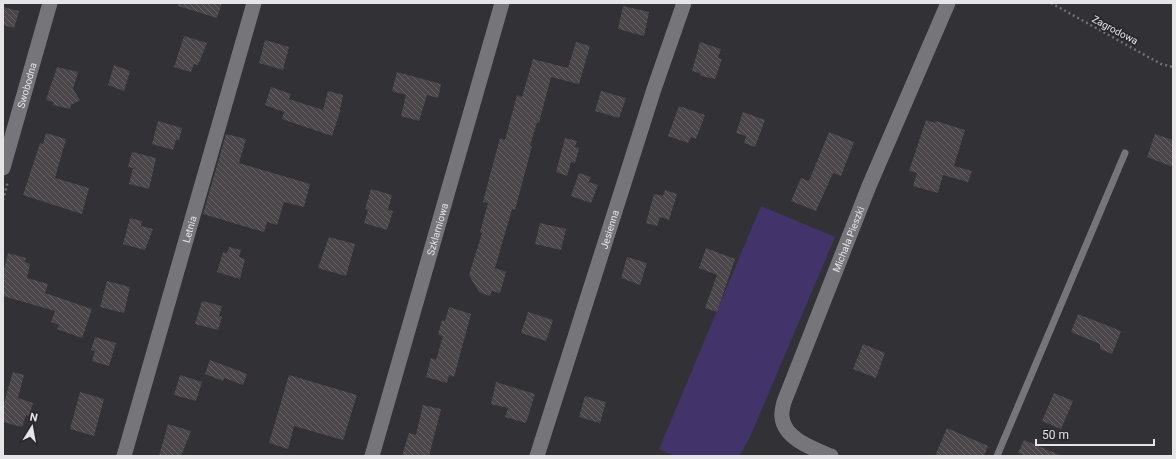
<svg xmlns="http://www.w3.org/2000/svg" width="1176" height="459" font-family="Roboto,sans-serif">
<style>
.grass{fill:#43336b}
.building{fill:url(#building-back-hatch)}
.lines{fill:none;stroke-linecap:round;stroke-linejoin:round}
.path{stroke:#706f73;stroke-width:2.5;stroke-dasharray:2 3;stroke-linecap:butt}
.service{stroke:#76757a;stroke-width:7}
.minor{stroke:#76757a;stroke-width:15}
.labels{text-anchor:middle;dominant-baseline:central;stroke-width:3.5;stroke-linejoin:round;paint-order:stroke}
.street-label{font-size:10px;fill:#e5e4e7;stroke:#28272c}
</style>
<defs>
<pattern id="building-back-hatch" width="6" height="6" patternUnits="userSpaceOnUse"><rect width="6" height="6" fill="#4b4649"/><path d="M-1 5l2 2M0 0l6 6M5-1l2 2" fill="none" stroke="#656163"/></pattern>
</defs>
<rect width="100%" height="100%" fill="#323136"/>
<path class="grass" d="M 761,206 L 835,237 L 750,437 L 739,456 L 675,456 L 659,449 Z"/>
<g class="building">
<path d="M 179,3 L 222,3 L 217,18 L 178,6 Z"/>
<path d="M 623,6 L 649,12 L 644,36 L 618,29 Z"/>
<path d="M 3,7 L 19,11 L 14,28 L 3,25 Z"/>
<path d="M 184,36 L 207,43 L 198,65 L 194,64 L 191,72 L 174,67 Z"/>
<path d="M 265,40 L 289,47 L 283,70 L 259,63 Z"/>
<path d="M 576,42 L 590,46 L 579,84 L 551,77 L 539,123 L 537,122 L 530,146 L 532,146 L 515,210 L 512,209 L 495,268 L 506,272 L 500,293 L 492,291 L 490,296 L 479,292 L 469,275 L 482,233 L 480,232 L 488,203 L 483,202 L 489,179 L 500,138 L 505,140 L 517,95 L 522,97 L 533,59 L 568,68 Z"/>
<path d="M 700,42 L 721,49 L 718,58 L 722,59 L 715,79 L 701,76 L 699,73 L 692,71 Z"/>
<path d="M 114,65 L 130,71 L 124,91 L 108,85 Z"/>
<path d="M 57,67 L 78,72 L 73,89 L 80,100 L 71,105 L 70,109 L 53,105 L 54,102 L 46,100 Z"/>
<path d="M 397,72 L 441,84 L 438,98 L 427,95 L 419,121 L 401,116 L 406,95 L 392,91 Z"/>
<path d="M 271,87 L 291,94 L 289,99 L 323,110 L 328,91 L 343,95 L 339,115 L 332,136 L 282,119 L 284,112 L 265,105 Z"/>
<path d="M 601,91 L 626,98 L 619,118 L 595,111 Z"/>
<path d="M 679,106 L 705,115 L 696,139 L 691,137 L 688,143 L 668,136 Z"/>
<path d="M 743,112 L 765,120 L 755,147 L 744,143 L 746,136 L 736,133 Z"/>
<path d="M 926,120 L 935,123 L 936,121 L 965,130 L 954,166 L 972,171 L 968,182 L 943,175 L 938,193 L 913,186 L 917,173 L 909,171 Z"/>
<path d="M 158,121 L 182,128 L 179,140 L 176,140 L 173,150 L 152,144 Z"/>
<path d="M 829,132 L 854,142 L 841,176 L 833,173 L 816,211 L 791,201 L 801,178 L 809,181 Z"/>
<path d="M 46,133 L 66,139 L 55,178 L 89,188 L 82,214 L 23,195 L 40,143 L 43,144 Z"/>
<path d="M 226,134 L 246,139 L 239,163 L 310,184 L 304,207 L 284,202 L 277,225 L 267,222 L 264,232 L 203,214 Z"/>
<path d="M 1155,134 L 1173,140 L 1173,167 L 1147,157 Z"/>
<path d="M 565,138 L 577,141 L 575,147 L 579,148 L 575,163 L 571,162 L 567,176 L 556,172 Z"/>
<path d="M 132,152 L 156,158 L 149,189 L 129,184 L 133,168 L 128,167 Z"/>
<path d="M 579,173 L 591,177 L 589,182 L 598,185 L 591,203 L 571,196 Z"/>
<path d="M 371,189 L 392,195 L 388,210 L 393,211 L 387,230 L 364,223 L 368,210 L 365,209 Z"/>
<path d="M 665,190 L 677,194 L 669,220 L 660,217 L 657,226 L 646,223 L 654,194 L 663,196 Z"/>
<path d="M 130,218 L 142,221 L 141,226 L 153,229 L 145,250 L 123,244 Z"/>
<path d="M 540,223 L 566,229 L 561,250 L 535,244 Z"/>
<path d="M 329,237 L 355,244 L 346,276 L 318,268 Z"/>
<path d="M 229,247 L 241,250 L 239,257 L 245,259 L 240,279 L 217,272 L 223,252 L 227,253 Z"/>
<path d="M 706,248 L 735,259 L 717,312 L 705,308 L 717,275 L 699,268 Z"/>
<path d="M 8,253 L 26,258 L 25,262 L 30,264 L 27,278 L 48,284 L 45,293 L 92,309 L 82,338 L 57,329 L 59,325 L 51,322 L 55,311 L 3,296 L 3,273 Z"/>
<path d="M 627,257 L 647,263 L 640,285 L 621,278 Z"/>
<path d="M 107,281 L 130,287 L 124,313 L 100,307 Z"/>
<path d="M 202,301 L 222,306 L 219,316 L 222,317 L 218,330 L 195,324 Z"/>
<path d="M 449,307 L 471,314 L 454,377 L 449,375 L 447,383 L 426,377 L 431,358 L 436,360 L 443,336 L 438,335 L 442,320 L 445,321 Z"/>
<path d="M 528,312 L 553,320 L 546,341 L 521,333 Z"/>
<path d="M 1078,314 L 1121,331 L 1112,354 L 1100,349 L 1100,344 L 1071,332 Z"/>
<path d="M 95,337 L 116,343 L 109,366 L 92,361 L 95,351 L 91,350 Z"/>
<path d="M 863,344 L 885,353 L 876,378 L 853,369 Z"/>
<path d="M 210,360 L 247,374 L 243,385 L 224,378 L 223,381 L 205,374 Z"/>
<path d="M 13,372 L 24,375 L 18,398 L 33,403 L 29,416 L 26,415 L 22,427 L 3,422 L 3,406 Z"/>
<path d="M 180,375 L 202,382 L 196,401 L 174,395 Z"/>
<path d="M 289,375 L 357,395 L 343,440 L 294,426 L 288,449 L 269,443 Z"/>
<path d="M 496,382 L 535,394 L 526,423 L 505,417 L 508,408 L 491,404 Z"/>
<path d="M 80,392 L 104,399 L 94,436 L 70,429 Z"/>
<path d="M 1054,393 L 1073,401 L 1061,429 L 1042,421 Z"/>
<path d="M 585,396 L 606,402 L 600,423 L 579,417 Z"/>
<path d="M 423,405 L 441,409 L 429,456 L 402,456 L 409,433 L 416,435 Z"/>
<path d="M 168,424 L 191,431 L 181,456 L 159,456 Z"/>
<path d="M 947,428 L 988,446 L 984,456 L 935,456 Z"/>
<path d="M 1024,440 L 1062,456 L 1026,456 L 1018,453 Z"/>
</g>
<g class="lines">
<g class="path">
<path d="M 1051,3 L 1161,64 L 1173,67"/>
<path d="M 3,200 L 8,181"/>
</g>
<path class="service" d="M 997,456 L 1125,153"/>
<g class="minor">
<path id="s1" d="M 3,168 L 50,3"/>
<path id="s2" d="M 124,456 L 254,3"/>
<path id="s3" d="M 372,456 L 502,3"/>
<path id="s4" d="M 537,456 L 654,89 L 684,3"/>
<path id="s5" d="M 831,456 C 814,449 784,439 782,417 C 781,412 783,406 784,402 L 869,186 L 948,3"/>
</g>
</g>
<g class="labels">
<g class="street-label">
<text transform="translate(1115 30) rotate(28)">Zagrodowa</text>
<text stroke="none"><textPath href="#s1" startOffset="86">Swobodna</textPath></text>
<text stroke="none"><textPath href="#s4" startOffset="238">Jesienna</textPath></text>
<text stroke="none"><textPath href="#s2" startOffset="236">Letnia</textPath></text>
<text stroke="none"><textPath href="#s3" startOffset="236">Szklarniowa</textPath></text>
<text stroke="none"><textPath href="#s5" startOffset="256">Michała Pieszki</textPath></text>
</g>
</g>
<rect width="1176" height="459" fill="none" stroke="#e5e4e7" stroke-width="8"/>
<g transform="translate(32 427) rotate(11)" stroke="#28272c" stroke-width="3" paint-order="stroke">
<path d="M0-3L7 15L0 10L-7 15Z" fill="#e5e4e7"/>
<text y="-6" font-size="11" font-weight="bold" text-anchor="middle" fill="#e5e4e7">N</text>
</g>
<path d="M1036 439v6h118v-6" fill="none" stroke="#e5e4e7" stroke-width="2"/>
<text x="1042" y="439" font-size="12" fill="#e5e4e7" stroke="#28272c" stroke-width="3" paint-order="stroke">50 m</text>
</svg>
